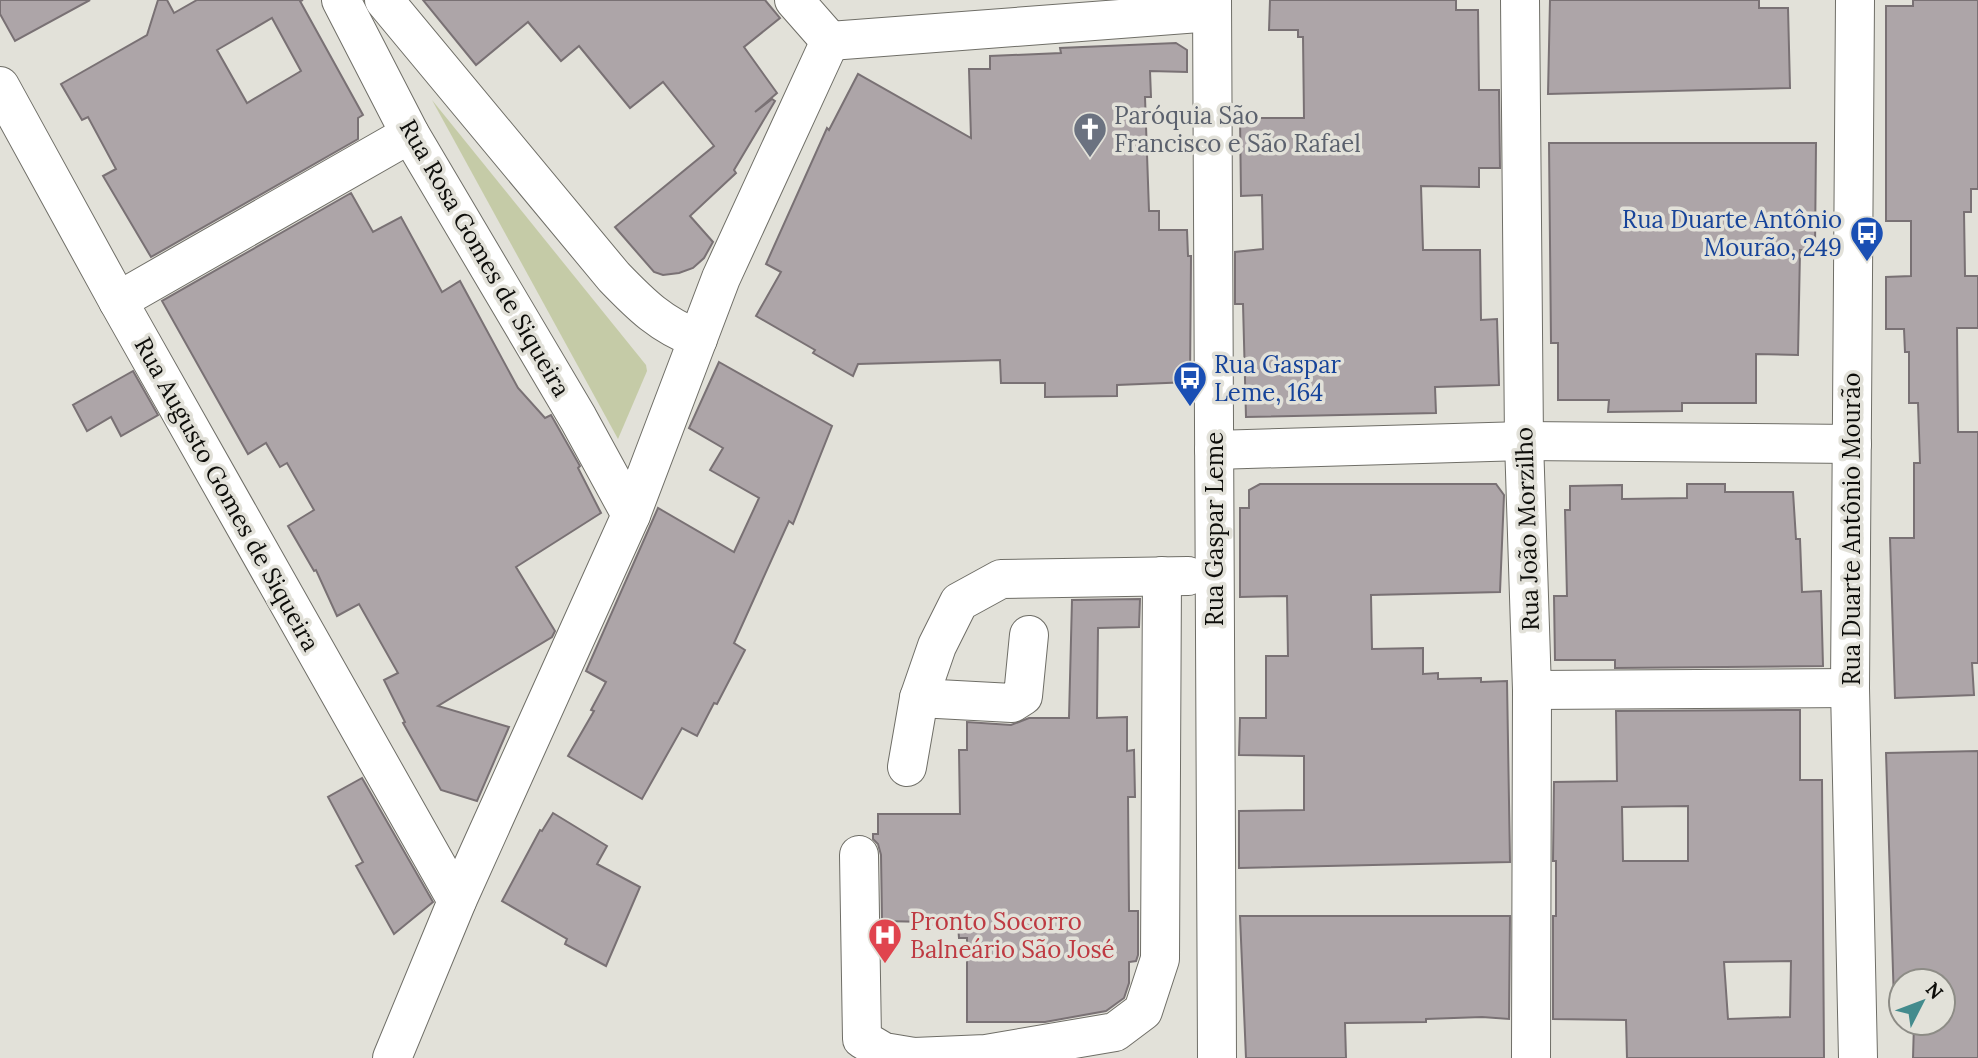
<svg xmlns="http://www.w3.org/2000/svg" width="1978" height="1058" font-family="Lora,serif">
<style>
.green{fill:#c5cba7}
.building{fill:#ada5a8;stroke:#797174;stroke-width:2;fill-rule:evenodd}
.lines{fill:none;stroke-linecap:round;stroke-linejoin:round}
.minor-casing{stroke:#6f6e67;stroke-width:40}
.minor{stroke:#fff;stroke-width:38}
.labels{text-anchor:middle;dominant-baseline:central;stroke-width:7;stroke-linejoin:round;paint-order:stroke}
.worship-label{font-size:24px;fill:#5b616d;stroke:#e2e1d9;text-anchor:start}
.transit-label{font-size:24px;fill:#164399;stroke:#e2e1d9;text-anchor:end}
.street-label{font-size:24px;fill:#0d0d0a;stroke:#e2e1d9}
.health-label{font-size:24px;fill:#be3a42;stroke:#e2e1d9;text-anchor:start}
</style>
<rect width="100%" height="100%" fill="#e2e1d9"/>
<path class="green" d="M 432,100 L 646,365 L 647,371 L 618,439 Z"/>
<g class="building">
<path d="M 0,0 L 90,0 L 15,41 L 0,14 Z"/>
<path d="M 158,0 L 167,0 L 174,13 L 197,0 L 303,0 L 300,1 L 363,115 L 358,118 L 358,139 L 151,257 L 103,176 L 116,169 L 88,117 L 82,120 L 61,84 L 147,35 ZM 272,18 L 301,71 L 247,103 L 217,50 Z"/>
<path d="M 423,0 L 765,0 L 780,18 L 744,47 L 777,93 L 755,112 L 772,99 L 775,101 L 734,170 L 736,173 L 690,216 L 713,242 L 704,258 L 693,268 L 679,273 L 663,275 L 654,272 L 615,227 L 714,146 L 663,82 L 630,108 L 579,46 L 561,61 L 528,22 L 476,65 Z"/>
<path d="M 1270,0 L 1456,0 L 1456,10 L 1478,10 L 1479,90 L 1499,90 L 1500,168 L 1479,168 L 1479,187 L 1421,186 L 1423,250 L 1480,250 L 1481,320 L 1497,319 L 1499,385 L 1435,387 L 1436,413 L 1246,417 L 1243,304 L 1235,304 L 1235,252 L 1263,249 L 1262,195 L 1241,196 L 1240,118 L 1304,118 L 1303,37 L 1298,37 L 1298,30 L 1269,30 Z"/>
<path d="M 1550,0 L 1759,0 L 1759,8 L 1788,8 L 1790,88 L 1548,94 Z"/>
<path d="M 1913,0 L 1978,0 L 1978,189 L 1971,189 L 1971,212 L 1964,212 L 1965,276 L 1978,276 L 1978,328 L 1957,328 L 1958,432 L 1978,432 L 1978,663 L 1972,663 L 1974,695 L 1895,698 L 1890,538 L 1914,538 L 1914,463 L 1920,463 L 1918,403 L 1909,403 L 1909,352 L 1905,352 L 1904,329 L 1886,329 L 1886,277 L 1911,276 L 1911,221 L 1886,221 L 1886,6 L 1913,6 Z"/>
<path d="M 1176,43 L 1187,50 L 1187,72 L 1150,71 L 1151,97 L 1145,97 L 1149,211 L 1159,211 L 1159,230 L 1187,230 L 1188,256 L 1191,256 L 1190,382 L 1117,385 L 1117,396 L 1045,397 L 1045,383 L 1001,383 L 1000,360 L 858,364 L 853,376 L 813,353 L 815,350 L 756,316 L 781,272 L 766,264 L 827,128 L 829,130 L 858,74 L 971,138 L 969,69 L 990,69 L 990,56 L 1061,53 L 1060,48 Z"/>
<path d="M 1549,143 L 1816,143 L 1815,250 L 1800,250 L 1798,355 L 1756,354 L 1756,403 L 1682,403 L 1682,411 L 1608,412 L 1609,400 L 1558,400 L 1558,343 L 1551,343 Z"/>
<path d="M 351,193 L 373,232 L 401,217 L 442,292 L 460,281 L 518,388 L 545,418 L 551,415 L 580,466 L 578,468 L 601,513 L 516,567 L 555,631 L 552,637 L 438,706 L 509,727 L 477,801 L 441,790 L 403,723 L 405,722 L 384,680 L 398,673 L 359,604 L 337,616 L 316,570 L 314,571 L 288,526 L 314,510 L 287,463 L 280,467 L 266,443 L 248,454 L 162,301 Z"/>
<path d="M 719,362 L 832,426 L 793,524 L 789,521 L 734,643 L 745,650 L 717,704 L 714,703 L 697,736 L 682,728 L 642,799 L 568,756 L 594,711 L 591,710 L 606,682 L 586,671 L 658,508 L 734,552 L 759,498 L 710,470 L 723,448 L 689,428 Z"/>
<path d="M 133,371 L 158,415 L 121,436 L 111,417 L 87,431 L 73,405 Z"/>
<path d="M 1260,484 L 1496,484 L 1504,495 L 1500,592 L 1371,595 L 1372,649 L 1423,648 L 1423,674 L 1438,673 L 1438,679 L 1481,678 L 1481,682 L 1507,681 L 1510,862 L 1239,868 L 1239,811 L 1304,810 L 1304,756 L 1239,755 L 1240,718 L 1266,718 L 1266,656 L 1288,656 L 1287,596 L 1240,597 L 1240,508 L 1249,508 L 1249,490 Z"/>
<path d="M 1687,484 L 1725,484 L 1725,492 L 1793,492 L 1796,539 L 1800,539 L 1802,592 L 1821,591 L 1823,666 L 1615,668 L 1615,660 L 1555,660 L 1554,596 L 1567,596 L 1565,510 L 1570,510 L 1570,486 L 1622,485 L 1622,499 L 1687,498 Z"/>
<path d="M 1140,599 L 1139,627 L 1098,628 L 1097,718 L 1127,717 L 1127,751 L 1134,750 L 1135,797 L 1128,797 L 1129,911 L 1138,911 L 1138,955 L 1136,961 L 1129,962 L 1129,983 L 1124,998 L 1106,1011 L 1045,1022 L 967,1022 L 967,938 L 959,938 L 958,925 L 929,925 L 929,922 L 882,921 L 881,855 L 878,844 L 873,839 L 873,834 L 878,834 L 878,814 L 960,814 L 959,750 L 967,750 L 967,722 L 1011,725 L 1029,718 L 1069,718 L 1072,600 Z"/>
<path d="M 1800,710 L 1800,780 L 1822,780 L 1824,1058 L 1627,1058 L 1626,1020 L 1553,1019 L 1553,916 L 1556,916 L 1556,861 L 1553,861 L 1554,782 L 1617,781 L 1616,711 ZM 1688,806 L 1688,861 L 1623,861 L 1622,807 ZM 1791,961 L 1790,1017 L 1728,1019 L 1724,962 Z"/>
<path d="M 1978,751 L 1978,1058 L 1913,1058 L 1914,1023 L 1943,1023 L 1943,981 L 1901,981 L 1901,1002 L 1894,1002 L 1886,753 Z"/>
<path d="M 362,778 L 433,902 L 394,934 L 356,866 L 363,862 L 328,797 Z"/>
<path d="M 553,813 L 607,846 L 597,864 L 640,887 L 606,966 L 565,944 L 567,939 L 502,901 L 540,830 L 542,831 Z"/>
<path d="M 1240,916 L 1510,916 L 1509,1019 L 1482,1017 L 1426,1019 L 1426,1022 L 1345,1023 L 1346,1058 L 1246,1058 Z"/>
</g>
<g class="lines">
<g class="minor-casing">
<g id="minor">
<path d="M 341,0 L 410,134 L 578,418 L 631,515"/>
<path d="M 384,0 L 614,277 C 641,305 661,325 698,339"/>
<path d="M 794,0 L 830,41"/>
<path d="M 1212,0 L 1217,1058"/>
<path d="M 1520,0 L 1524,441 L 1532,690 L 1531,1058"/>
<path d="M 1855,0 L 1850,688 L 1858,1058"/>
<path d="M 830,41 L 1212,12"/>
<path d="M 0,86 L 118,301 L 457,901"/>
<path d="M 118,301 L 410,134"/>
<path d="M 1214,450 L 1524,441 L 1852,444"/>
<path d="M 1532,690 L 1850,688"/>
<path d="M 919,698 L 1012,703 L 1023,696 L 1029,635"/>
<path d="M 907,767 L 919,698 L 937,646 L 959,602 L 1001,579 L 1188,576"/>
<path d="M 859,855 L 862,1039 L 884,1052 L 914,1057 L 986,1054 L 1115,1032 L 1143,1011 L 1160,959 L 1162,576"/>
<path d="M 392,1058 L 457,901 L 631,515 L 721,278 L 830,41"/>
</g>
</g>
<use href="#minor" class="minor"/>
</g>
<defs>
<g id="church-pin" transform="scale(1.75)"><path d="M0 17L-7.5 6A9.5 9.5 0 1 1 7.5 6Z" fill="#6b7280" stroke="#e2e1d9"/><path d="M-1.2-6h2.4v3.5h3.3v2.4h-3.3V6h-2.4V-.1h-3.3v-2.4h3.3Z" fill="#fff"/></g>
<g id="bus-pin" transform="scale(1.75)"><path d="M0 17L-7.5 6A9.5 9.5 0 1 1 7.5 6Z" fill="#1a4fb4" stroke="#e2e1d9"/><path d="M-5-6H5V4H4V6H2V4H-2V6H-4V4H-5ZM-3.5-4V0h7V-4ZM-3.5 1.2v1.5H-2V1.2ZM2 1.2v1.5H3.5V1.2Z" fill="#fff"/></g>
<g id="hospital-pin" transform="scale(1.75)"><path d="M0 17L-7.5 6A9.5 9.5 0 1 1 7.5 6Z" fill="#e0444e" stroke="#e2e1d9"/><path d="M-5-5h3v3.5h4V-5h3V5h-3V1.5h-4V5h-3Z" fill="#fff"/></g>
</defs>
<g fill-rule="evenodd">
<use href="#church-pin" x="1090" y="129"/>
<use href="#bus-pin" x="1867" y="233"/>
<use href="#bus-pin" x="1190" y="378"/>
<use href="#hospital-pin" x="885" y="935"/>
</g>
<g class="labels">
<g class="worship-label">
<text x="1114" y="115">Paróquia São<tspan x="1114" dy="28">Francisco e São Rafael</tspan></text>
</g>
<g class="transit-label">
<text x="1842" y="219">Rua Duarte Antônio<tspan x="1842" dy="28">Mourão, 249</tspan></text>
<text x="1214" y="364" text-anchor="start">Rua Gaspar<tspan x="1214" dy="28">Leme, 164</tspan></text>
</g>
<g class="street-label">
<text transform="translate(485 258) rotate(60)">Rua Rosa Gomes de Siqueira</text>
<text transform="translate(227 494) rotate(61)">Rua Augusto Gomes de Siqueira</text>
<text transform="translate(1214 529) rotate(-90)">Rua Gaspar Leme</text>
<text transform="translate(1527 529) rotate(-92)">Rua João Morzilho</text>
<text transform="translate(1851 529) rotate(-90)">Rua Duarte Antônio Mourão</text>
</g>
<g class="health-label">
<text x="910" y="921">Pronto Socorro<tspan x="910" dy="28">Balneário São José</tspan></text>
</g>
</g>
<g transform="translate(1922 1002) rotate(48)"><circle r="33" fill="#e2e1d9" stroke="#8d8c86" stroke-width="2"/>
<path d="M0-5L12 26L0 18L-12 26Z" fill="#438b8d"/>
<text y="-10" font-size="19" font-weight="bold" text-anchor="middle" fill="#0d0d0a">N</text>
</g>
</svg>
